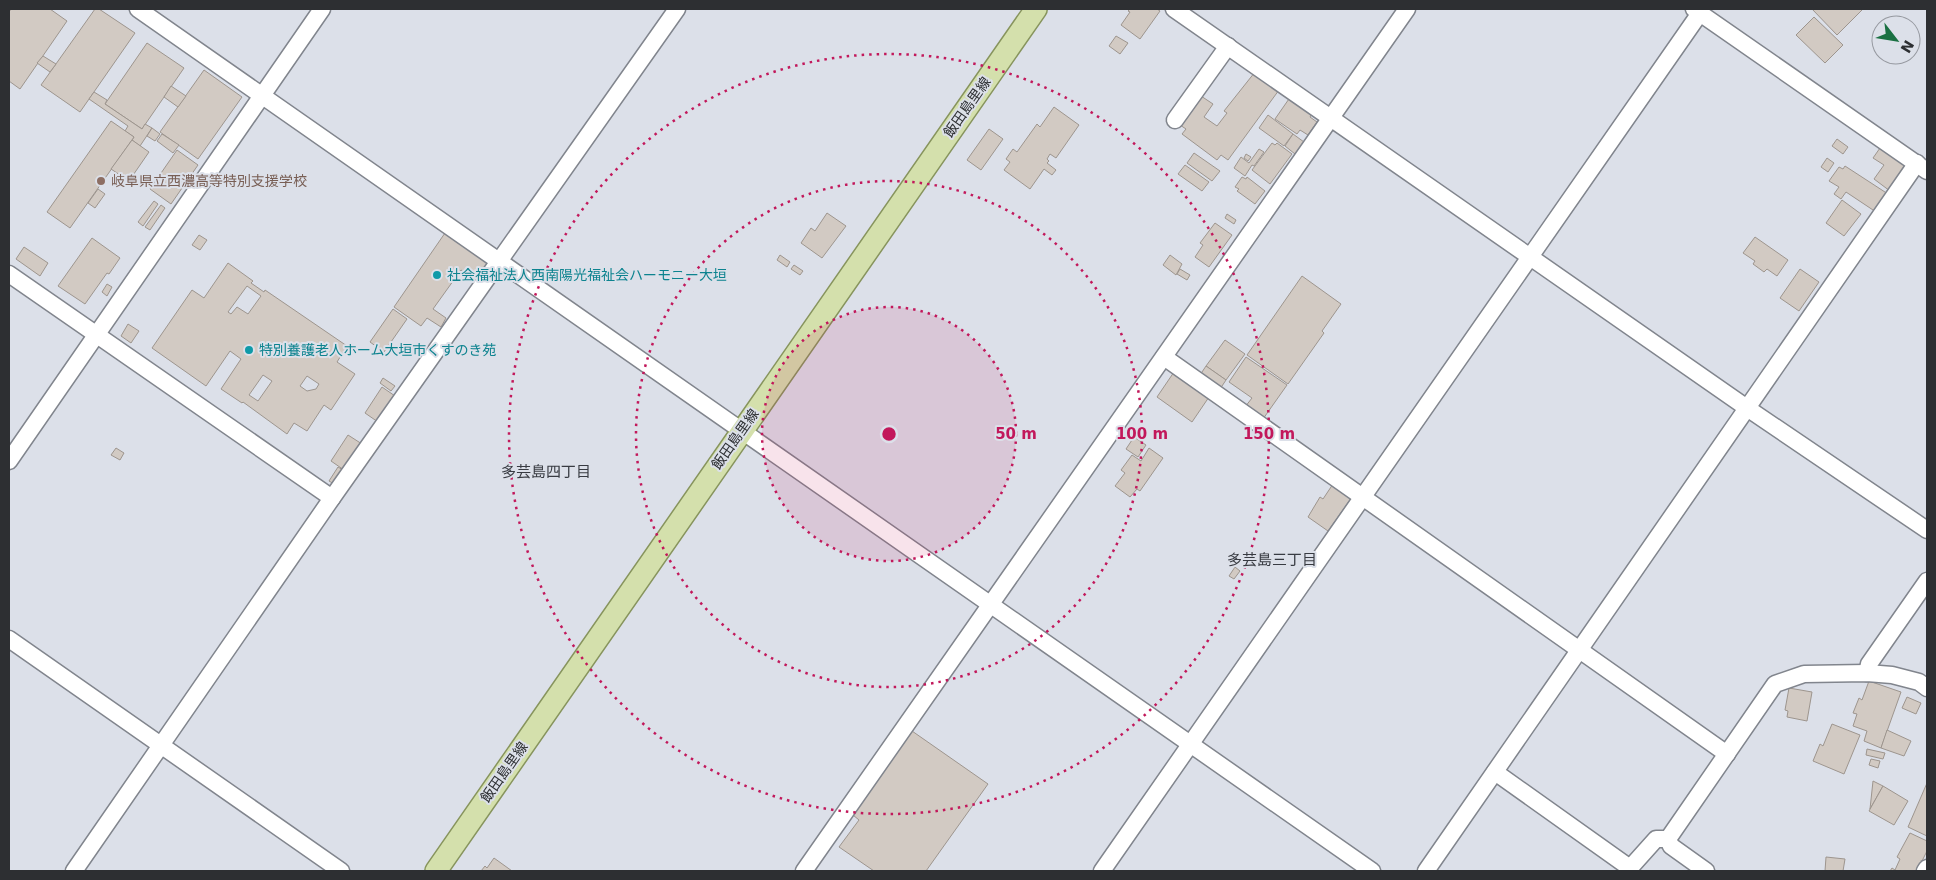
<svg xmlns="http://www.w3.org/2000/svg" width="1936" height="880" font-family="'DejaVu Sans','Noto Sans JP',sans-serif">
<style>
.building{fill:#d2cac3;stroke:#9d958e;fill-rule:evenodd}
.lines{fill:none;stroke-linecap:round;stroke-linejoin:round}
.minor-casing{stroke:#81858d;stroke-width:19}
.major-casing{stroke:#87945d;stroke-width:24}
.minor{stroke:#fff;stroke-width:16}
.major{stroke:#d4e0ac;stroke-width:21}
.ring{fill:none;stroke:#c2185b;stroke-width:2.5;stroke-dasharray:2.5 5}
.education-dot{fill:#8d6e63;stroke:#dce0e9;stroke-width:2}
.culture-dot{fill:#0f9aa8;stroke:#dce0e9;stroke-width:2}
.labels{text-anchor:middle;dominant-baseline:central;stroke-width:4;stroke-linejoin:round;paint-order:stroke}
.street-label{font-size:14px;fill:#2d2f32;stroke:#dce0e9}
.education-label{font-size:14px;fill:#785e54;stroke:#dce0e9;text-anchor:start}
.culture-label{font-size:14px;fill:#0d838f;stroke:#dce0e9;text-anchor:start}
.neighbourhood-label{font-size:15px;fill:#383b42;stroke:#dce0e9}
.centre{fill:#c2185b;stroke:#dce0e9;stroke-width:2.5}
.ring-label{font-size:15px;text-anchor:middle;font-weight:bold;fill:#c2185b;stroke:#dce0e9;stroke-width:4;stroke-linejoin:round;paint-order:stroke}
</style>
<rect width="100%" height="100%" fill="#dce0e9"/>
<g class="building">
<path d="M 11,9 L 50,9 L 67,21 L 20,89 L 9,81 L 9,12 Z"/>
<path d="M 95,9 L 99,9 L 135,33 L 80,112 L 41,85 Z"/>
<path d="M 1130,9 L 1157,9 L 1160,11 L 1140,39 L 1121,25 L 1130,12 L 1128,11 Z"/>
<path d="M 1812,9 L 1861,9 L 1862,10 L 1837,35 Z"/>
<path d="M 1814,17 L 1843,45 L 1825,63 L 1796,35 Z"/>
<path d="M 1116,36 L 1128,43 L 1120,54 L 1109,46 Z"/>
<path d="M 147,43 L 184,68 L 142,129 L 105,104 Z"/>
<path d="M 43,56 L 56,64 L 50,72 L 37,63 Z"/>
<path d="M 204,70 L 242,97 L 198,159 L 160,132 Z"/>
<path d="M 1255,72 L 1279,90 L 1228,160 L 1221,155 L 1217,160 L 1182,134 L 1186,129 L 1180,125 L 1201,96 L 1213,104 L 1204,117 L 1217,126 L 1227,113 L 1224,111 Z"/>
<path d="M 171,86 L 186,96 L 178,107 L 164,97 Z"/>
<path d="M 94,92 L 107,100 L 105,104 L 142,129 L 145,124 L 152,128 L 140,146 L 132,140 L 134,137 L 125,131 L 128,126 L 89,99 Z"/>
<path d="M 1291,96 L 1313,112 L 1310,117 L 1317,122 L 1308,135 L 1300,130 L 1297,134 L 1275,119 Z"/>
<path d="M 1054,107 L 1079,125 L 1056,158 L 1050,154 L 1047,159 L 1049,161 L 1047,163 L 1056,170 L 1052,175 L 1044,169 L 1030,189 L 1004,170 L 1010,162 L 1006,159 L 1013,149 L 1017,152 L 1037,124 L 1040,127 Z"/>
<path d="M 1268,115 L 1293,134 L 1284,146 L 1259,128 Z"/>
<path d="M 111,121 L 134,137 L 70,228 L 47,212 Z"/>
<path d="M 152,128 L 160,134 L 155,141 L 147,136 Z"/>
<path d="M 989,129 L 1003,139 L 981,170 L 967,160 Z"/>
<path d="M 162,134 L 179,145 L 173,153 L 157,141 Z"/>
<path d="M 1293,134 L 1304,142 L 1295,154 L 1285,146 Z"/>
<path d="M 1837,139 L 1848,147 L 1843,154 L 1832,146 Z"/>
<path d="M 132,140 L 149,152 L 129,181 L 111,169 Z"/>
<path d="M 1272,143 L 1275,145 L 1277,143 L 1292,154 L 1270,184 L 1252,170 Z"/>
<path d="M 1880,148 L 1907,167 L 1890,191 L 1874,179 L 1884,165 L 1873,158 Z"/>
<path d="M 1259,149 L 1264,152 L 1254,166 L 1252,165 L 1245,176 L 1234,168 L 1241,157 L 1249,163 Z"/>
<path d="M 177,150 L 198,165 L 171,204 L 150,189 Z"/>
<path d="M 1194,153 L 1220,171 L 1212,181 L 1187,163 Z"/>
<path d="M 1246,154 L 1251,157 L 1248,161 L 1244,158 Z"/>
<path d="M 1827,158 L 1834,163 L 1828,172 L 1821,167 Z"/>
<path d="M 1185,165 L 1209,182 L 1202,191 L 1178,174 Z"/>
<path d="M 1845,166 L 1888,194 L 1876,212 L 1846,192 L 1841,199 L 1834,194 L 1839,187 L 1829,181 L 1839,167 L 1843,169 Z"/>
<path d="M 1242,177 L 1246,179 L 1247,177 L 1265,191 L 1255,204 L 1237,191 L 1239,189 L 1235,187 Z"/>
<path d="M 98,189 L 105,194 L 95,208 L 88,203 Z"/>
<path d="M 1842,200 L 1861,214 L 1844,236 L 1826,223 Z"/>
<path d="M 154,201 L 158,204 L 143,226 L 138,222 Z"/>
<path d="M 161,205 L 165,208 L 150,230 L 145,227 Z"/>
<path d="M 827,213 L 846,226 L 822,258 L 801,243 L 811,228 L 815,231 Z"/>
<path d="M 1227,214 L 1236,220 L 1234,224 L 1225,218 Z"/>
<path d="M 1215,223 L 1232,235 L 1209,267 L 1195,257 L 1203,245 L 1200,243 Z"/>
<path d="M 445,233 L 488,263 L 475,280 L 461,270 L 433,309 L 446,318 L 441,327 L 427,318 L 421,326 L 394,307 Z"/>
<path d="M 199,235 L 207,240 L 200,250 L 192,245 Z"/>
<path d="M 1755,237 L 1788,260 L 1777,276 L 1767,269 L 1764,272 L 1753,264 L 1755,261 L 1743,253 Z"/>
<path d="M 92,238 L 120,258 L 109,274 L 107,273 L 85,304 L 58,286 Z"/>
<path d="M 24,247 L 48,263 L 40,276 L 16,259 Z"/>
<path d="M 780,255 L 790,262 L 787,267 L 777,260 Z"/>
<path d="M 1170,255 L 1182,264 L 1176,275 L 1163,265 Z"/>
<path d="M 228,263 L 253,281 L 251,283 L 264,292 L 265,290 L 347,346 L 337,362 L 355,374 L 331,410 L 324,405 L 307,431 L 294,423 L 287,434 L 243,402 L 242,403 L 221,389 L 241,359 L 230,351 L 206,386 L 152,348 L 192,290 L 204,298 ZM 247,286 L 261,296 L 248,314 L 237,307 L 231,314 L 228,312 ZM 263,375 L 272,381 L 258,401 L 249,395 ZM 307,376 L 319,384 L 316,389 L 307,391 L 300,386 Z"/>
<path d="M 794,265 L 803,271 L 800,275 L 791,269 Z"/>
<path d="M 1180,269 L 1190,275 L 1187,280 L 1177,274 Z"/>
<path d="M 1800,269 L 1819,282 L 1799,311 L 1780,298 Z"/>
<path d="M 1302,276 L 1341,304 L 1322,331 L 1324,333 L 1288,384 L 1247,355 Z"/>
<path d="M 107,284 L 112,287 L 107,296 L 102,292 Z"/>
<path d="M 393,309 L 407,319 L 384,352 L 370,342 Z"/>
<path d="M 128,324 L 139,331 L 131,343 L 121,336 Z"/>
<path d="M 1225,340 L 1245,354 L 1226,380 L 1206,366 Z"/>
<path d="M 1246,357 L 1287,385 L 1263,419 L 1245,407 L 1252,398 L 1229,382 Z"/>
<path d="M 1206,366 L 1226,380 L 1220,389 L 1200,375 Z"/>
<path d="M 1174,372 L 1209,397 L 1192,422 L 1157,397 Z"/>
<path d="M 383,378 L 395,386 L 391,391 L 380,383 Z"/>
<path d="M 382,387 L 395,396 L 378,422 L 365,413 Z"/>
<path d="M 348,435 L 362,444 L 344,470 L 331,461 Z"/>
<path d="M 1134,437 L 1146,445 L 1138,457 L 1126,449 Z"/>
<path d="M 116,448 L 124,453 L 120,460 L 111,455 Z"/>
<path d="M 1149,448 L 1163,458 L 1140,491 L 1137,489 L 1130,497 L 1115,486 L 1125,473 L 1121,470 L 1132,455 L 1141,461 Z"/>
<path d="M 338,467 L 343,470 L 334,484 L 329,481 Z"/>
<path d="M 1333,484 L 1352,497 L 1328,531 L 1308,517 L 1320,497 L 1323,499 Z"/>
<path d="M 1235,567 L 1240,571 L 1234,579 L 1229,576 Z"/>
<path d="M 1869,681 L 1901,692 L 1881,748 L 1864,741 L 1867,731 L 1853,726 L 1857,714 L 1853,713 L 1859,698 L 1862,700 Z"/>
<path d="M 1789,688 L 1812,692 L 1807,721 L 1787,717 L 1788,711 L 1785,710 Z"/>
<path d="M 1907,697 L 1921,703 L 1916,714 L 1902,708 Z"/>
<path d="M 1832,724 L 1860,735 L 1844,774 L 1813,761 L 1820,744 L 1823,746 Z"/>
<path d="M 1887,730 L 1911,741 L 1904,756 L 1881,748 Z"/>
<path d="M 912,731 L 988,784 L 926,871 L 874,871 L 839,847 L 859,820 L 853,815 Z"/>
<path d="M 1867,749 L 1885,753 L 1883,759 L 1866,755 Z"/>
<path d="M 1871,759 L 1880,761 L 1878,768 L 1869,765 Z"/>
<path d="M 1873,781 L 1883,786 L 1870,809 Z"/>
<path d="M 1927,783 L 1927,836 L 1908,827 Z"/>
<path d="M 1883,786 L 1908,801 L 1894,825 L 1869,811 Z"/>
<path d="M 1910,833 L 1927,841 L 1927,851 L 1917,871 L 1890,871 L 1892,868 L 1895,870 L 1900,859 L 1897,857 Z"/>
<path d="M 1826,857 L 1845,859 L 1843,871 L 1825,871 Z"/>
<path d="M 494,858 L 512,871 L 481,871 L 485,866 L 487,868 Z"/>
</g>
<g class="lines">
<g class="minor-casing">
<g id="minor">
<path d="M 138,9 L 1372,871"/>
<path d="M 1174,9 L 1747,408 L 1927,530"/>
<path d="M 1694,9 L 1927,171"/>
<path d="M 1175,120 L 1228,46"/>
<path d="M 9,274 L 332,498"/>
<path d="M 1164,357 L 1727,754"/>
<path d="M 9,461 L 322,9"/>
<path d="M 9,639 L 341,871"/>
<path d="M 1867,673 L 1869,664 L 1927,581"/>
<path d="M 1495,772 L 1630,868 L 1656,839 L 1668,839 L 1775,684 L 1804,674 L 1867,673 L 1892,675 L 1919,682 L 1927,688"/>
<path d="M 1668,839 L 1671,846 L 1706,871"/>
<path d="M 74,871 L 332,498 L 677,9"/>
<path d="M 804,871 L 1407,9"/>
<path d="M 1102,871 L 1700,13"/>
<path d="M 1426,871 L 1917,163"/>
<path d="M 1925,871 L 1927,868"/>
</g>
</g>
<g class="major-casing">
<path id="major" d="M 436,871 L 1036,9"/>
</g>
<use href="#minor" class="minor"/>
<use href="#major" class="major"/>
</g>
<circle cx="889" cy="434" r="127" fill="#c2185b" fill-opacity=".12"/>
<g class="ring">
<circle cx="889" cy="434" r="127"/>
<circle cx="889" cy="434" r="253"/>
<circle cx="889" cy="434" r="380"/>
</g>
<circle class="education-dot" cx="101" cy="181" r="5"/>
<g class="culture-dot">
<circle cx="437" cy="275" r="5"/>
<circle cx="249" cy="350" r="5"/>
</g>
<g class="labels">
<g class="street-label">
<text transform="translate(967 107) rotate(-55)">飯田島里線</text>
<text transform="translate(735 439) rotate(-55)">飯田島里線</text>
<text transform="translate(504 772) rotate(-55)">飯田島里線</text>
</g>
<g class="education-label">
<text x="111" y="181">岐阜県立西濃高等特別支援学校</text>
</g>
<g class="culture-label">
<text x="447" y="275">社会福祉法人西南陽光福祉会ハーモニー大垣</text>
<text x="259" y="350">特別養護老人ホーム大垣市くすのき苑</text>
</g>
<g class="neighbourhood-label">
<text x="546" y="472">多芸島四丁目</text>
<text x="1272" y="560">多芸島三丁目</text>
</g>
</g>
<circle cx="889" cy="434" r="8" class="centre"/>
<g class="ring-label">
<text x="1016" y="439">50 m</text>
<text x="1142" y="439">100 m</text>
<text x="1269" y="439">150 m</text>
</g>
<rect width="1936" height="880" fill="none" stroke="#2d2f32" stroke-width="20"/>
<g transform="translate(1896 40) rotate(121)"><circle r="24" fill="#dce0e9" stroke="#9699a0"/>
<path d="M0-4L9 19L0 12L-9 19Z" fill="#1a7042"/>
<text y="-8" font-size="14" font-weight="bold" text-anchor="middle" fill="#2d2f32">N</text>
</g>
</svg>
